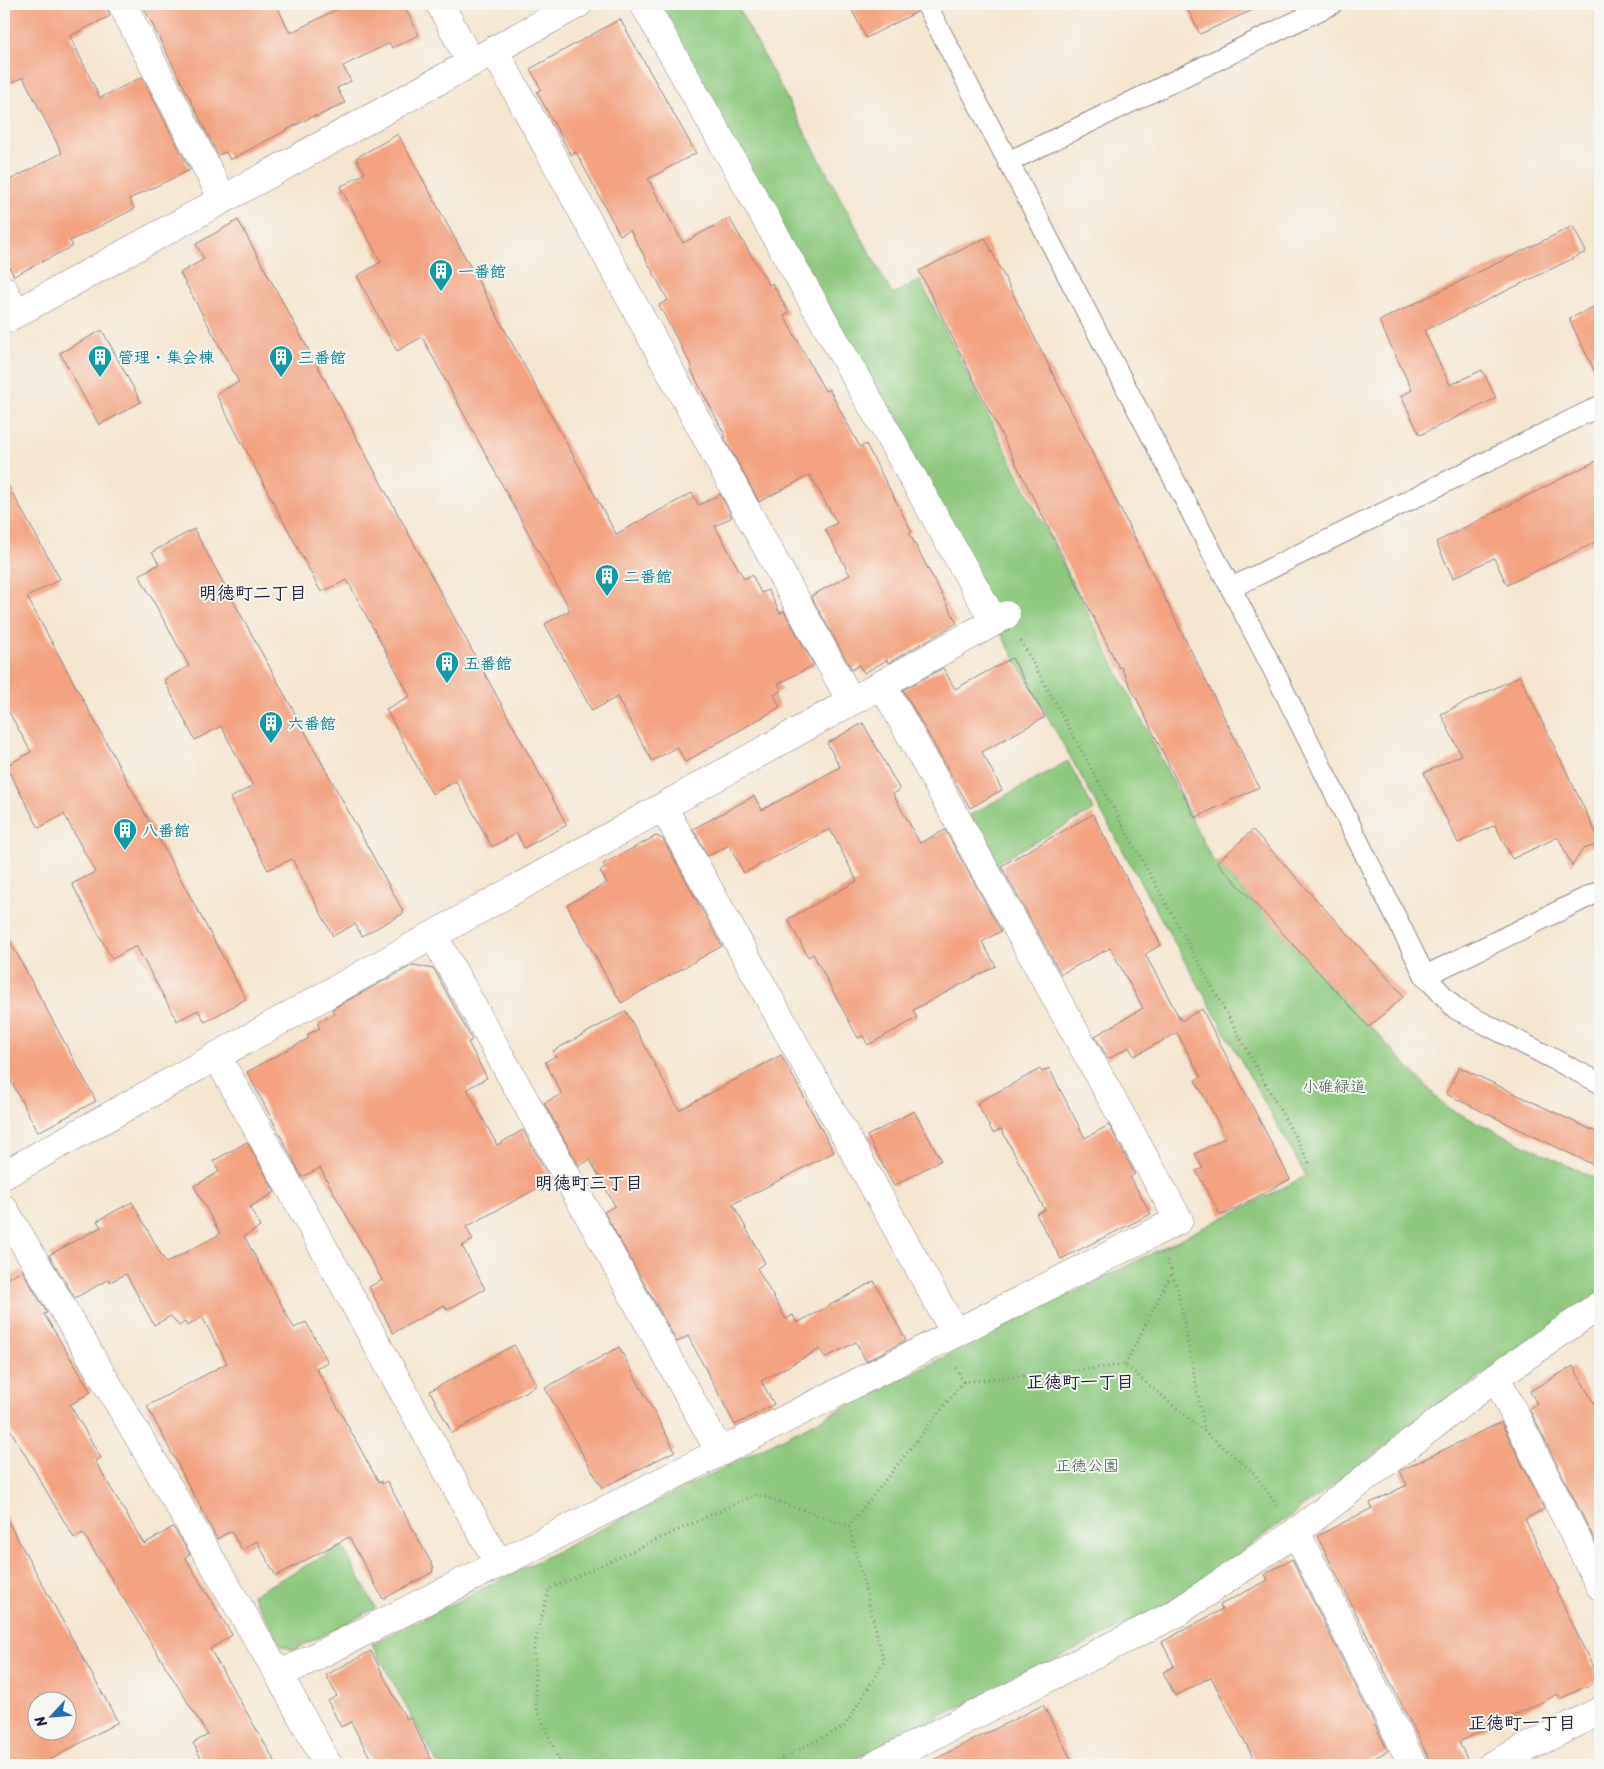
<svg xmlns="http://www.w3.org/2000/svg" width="1604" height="1769" font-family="Sriracha,'Klee One',sans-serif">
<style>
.green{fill:#8dc87d;stroke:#58755c}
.building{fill:#f3a17e;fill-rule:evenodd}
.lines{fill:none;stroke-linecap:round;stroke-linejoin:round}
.service-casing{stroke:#8b8486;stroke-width:22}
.minor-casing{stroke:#8b8486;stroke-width:29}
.tertiary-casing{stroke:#8b8486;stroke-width:29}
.path{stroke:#8b8486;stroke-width:3;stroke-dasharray:1 4;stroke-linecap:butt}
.service{stroke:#fff;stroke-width:20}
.minor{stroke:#fff;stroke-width:28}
.tertiary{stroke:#fff;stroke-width:28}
.labels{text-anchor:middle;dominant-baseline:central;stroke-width:4;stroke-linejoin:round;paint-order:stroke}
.culture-label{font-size:16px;font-weight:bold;fill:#0d838f;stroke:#f6f6f2;text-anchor:start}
.park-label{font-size:16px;fill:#475c52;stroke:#f6f6f2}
.neighbourhood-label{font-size:18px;font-weight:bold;fill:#22223b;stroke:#f6f6f2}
</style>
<rect width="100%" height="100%" fill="#f6f6f2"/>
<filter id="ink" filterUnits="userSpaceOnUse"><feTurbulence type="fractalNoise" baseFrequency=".02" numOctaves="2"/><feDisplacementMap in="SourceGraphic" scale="10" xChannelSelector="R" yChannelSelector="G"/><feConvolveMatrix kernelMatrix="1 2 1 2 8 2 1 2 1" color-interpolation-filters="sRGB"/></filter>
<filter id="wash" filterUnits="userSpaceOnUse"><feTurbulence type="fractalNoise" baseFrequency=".0096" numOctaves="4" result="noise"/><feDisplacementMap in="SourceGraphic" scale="20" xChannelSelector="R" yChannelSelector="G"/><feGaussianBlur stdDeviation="1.12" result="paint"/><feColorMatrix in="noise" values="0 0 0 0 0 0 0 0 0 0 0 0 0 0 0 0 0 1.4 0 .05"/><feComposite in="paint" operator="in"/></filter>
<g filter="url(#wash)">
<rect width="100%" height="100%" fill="#f4e5d0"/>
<g class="green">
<path d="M 651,4 L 736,4 L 892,294 L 920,280 L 1211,857 L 1447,1108 L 1600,1181 L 1600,1290 L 1175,1600 L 843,1765 L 438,1765 L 372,1644 L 1306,1176 L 987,609 Z"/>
<path d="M 1068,761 L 1094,810 L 996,863 L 970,815 Z"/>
<path d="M 342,1546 L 376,1608 L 294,1650 L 282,1646 L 252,1595 Z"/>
</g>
<g id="blocks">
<g class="building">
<path d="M 4,4 L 106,4 L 110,16 L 70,36 L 100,98 L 142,77 L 190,170 L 129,199 L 134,209 L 70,241 L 73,246 L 14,276 L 4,257 L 4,183 L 62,153 L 23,77 L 4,87 Z"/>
<path d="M 142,4 L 276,4 L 290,33 L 348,4 L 403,4 L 419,35 L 392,48 L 390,43 L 343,66 L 351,81 L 337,88 L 345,103 L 316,117 L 315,115 L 230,160 L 226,152 L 218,155 Z"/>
<path d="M 849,4 L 914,4 L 917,12 L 866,38 Z"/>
<path d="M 1185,4 L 1266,4 L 1200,34 Z"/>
<path d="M 620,19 L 696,153 L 648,179 L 683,243 L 729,218 L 769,285 L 772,283 L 789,313 L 784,316 L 825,391 L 829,389 L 860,447 L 866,444 L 912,532 L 909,533 L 957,623 L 888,663 L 887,660 L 864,673 L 859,665 L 852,670 L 811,596 L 850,575 L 825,529 L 837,523 L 810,475 L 759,502 L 724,437 L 726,437 L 690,368 L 692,367 L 659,305 L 668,300 L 630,230 L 620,235 L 576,152 L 571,155 L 537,92 L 541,89 L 530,69 Z"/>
<path d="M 398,134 L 616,534 L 692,493 L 699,505 L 720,494 L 732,517 L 715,526 L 744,579 L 752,575 L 761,593 L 768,590 L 780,613 L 784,611 L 814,665 L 778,684 L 782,690 L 774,695 L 780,707 L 685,762 L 677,747 L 652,761 L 617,697 L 592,711 L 545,624 L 570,610 L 422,337 L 397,351 L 357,276 L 381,262 L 340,187 L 365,173 L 356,158 Z"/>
<path d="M 238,220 L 567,825 L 524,848 L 517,833 L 492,847 L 456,781 L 432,794 L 386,709 L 410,696 L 347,580 L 321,592 L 216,394 L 239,382 L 180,273 L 204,259 L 196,244 Z"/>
<path d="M 1573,226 L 1586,252 L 1424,331 L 1450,385 L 1482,370 L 1496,398 L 1420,435 L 1401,396 L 1412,390 L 1379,321 Z"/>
<path d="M 985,238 L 1259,787 L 1195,818 L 1121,667 L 1119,668 L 919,271 Z"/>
<path d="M 1600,304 L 1600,382 L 1569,319 Z"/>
<path d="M 102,330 L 141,402 L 99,425 L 60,353 Z"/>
<path d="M 1600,459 L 1600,540 L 1507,585 L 1494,558 L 1453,578 L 1436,542 Z"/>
<path d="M 4,478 L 60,579 L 27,597 L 246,999 L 205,1022 L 198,1010 L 177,1021 L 136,946 L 112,959 L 72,884 L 95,872 L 64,814 L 39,828 L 6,766 L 31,752 L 4,703 Z"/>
<path d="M 194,529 L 404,913 L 362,936 L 355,924 L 333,936 L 292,859 L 268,870 L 230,798 L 253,786 L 221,726 L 195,740 L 164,680 L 189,666 L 139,575 L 159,564 L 152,552 Z"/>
<path d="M 1012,658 L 1045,717 L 982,752 L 1002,790 L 970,808 L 903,690 L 943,668 L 955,689 Z"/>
<path d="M 1520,676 L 1600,841 L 1600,844 L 1583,849 L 1572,866 L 1558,837 L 1512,859 L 1495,825 L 1458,843 L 1424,773 L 1461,755 L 1441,714 Z"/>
<path d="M 863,723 L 900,790 L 893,794 L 920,843 L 945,830 L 1001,931 L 982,942 L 996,966 L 913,1010 L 917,1018 L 868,1045 L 863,1036 L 858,1038 L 813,954 L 808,957 L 788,919 L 857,881 L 830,829 L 744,873 L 729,845 L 708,856 L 693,829 L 754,796 L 762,810 L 840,767 L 827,743 Z"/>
<path d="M 1093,814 L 1161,945 L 1145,954 L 1181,1021 L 1202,1009 L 1290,1179 L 1223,1215 L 1220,1214 L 1196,1171 L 1203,1168 L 1195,1154 L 1226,1137 L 1195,1080 L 1201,1077 L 1177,1033 L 1134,1056 L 1129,1047 L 1108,1059 L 1095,1036 L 1143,1008 L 1110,948 L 1061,974 L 1001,866 Z"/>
<path d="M 1253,830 L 1404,996 L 1369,1027 L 1217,862 Z"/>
<path d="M 656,836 L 663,839 L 722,946 L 621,1003 L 567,905 L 607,883 L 600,871 L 606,868 L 603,864 Z"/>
<path d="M 4,930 L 96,1101 L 38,1132 L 4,1068 Z"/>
<path d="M 413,965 L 434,969 L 472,1040 L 468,1042 L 487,1078 L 467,1089 L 497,1145 L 523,1130 L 551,1181 L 466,1227 L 473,1240 L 462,1246 L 485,1289 L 447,1310 L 444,1305 L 393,1333 L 369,1287 L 382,1280 L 349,1220 L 320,1168 L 302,1177 L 247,1072 L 309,1038 L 307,1035 L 320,1028 L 317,1023 L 335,1014 L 332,1009 Z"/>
<path d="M 626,1011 L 679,1110 L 781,1055 L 834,1152 L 733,1204 L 765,1263 L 757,1268 L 786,1319 L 793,1315 L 797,1323 L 874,1281 L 906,1340 L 866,1361 L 856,1342 L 825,1358 L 820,1349 L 761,1381 L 774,1404 L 735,1425 L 688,1336 L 677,1342 L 604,1212 L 615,1206 L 590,1160 L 579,1166 L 544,1103 L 562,1094 L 545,1062 L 556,1056 L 553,1051 Z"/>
<path d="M 1459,1067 L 1600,1134 L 1600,1168 L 1446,1094 Z"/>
<path d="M 1049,1068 L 1085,1138 L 1109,1125 L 1135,1174 L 1130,1177 L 1151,1214 L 1061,1259 L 1036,1214 L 1045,1210 L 1001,1129 L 993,1133 L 977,1103 L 1040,1069 L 1042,1072 Z"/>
<path d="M 914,1111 L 941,1160 L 894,1186 L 867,1136 Z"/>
<path d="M 247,1142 L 275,1192 L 250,1207 L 260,1227 L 244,1236 L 294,1328 L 306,1322 L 328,1362 L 316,1368 L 379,1483 L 381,1481 L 382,1484 L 387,1481 L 434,1568 L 432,1569 L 433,1572 L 383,1599 L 349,1537 L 276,1576 L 257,1541 L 242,1550 L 231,1531 L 217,1539 L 147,1406 L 227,1363 L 202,1317 L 187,1326 L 185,1322 L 179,1326 L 171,1316 L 154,1325 L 126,1274 L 110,1282 L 109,1279 L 75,1298 L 49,1255 L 101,1227 L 97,1221 L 132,1202 L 166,1263 L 220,1234 L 194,1186 L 219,1172 L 213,1161 Z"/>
<path d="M 22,1270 L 47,1313 L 44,1314 L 91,1392 L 70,1405 L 101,1458 L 95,1461 L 144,1544 L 173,1527 L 190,1554 L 185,1557 L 232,1635 L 210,1649 L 277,1765 L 205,1765 L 193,1743 L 208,1735 L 83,1533 L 74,1538 L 4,1419 L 4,1280 Z"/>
<path d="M 514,1345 L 537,1385 L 452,1433 L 430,1391 Z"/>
<path d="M 619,1347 L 675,1451 L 602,1488 L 545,1388 Z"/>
<path d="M 1573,1366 L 1600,1414 L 1600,1551 L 1529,1408 L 1537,1404 L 1530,1391 Z"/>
<path d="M 1501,1422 L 1544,1509 L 1525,1519 L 1558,1589 L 1556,1590 L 1599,1680 L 1560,1699 L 1558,1694 L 1459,1742 L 1470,1765 L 1432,1765 L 1317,1536 L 1372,1508 L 1370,1503 L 1407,1485 L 1400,1471 Z"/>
<path d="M 4,1514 L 118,1722 L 41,1765 L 4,1765 ZM 38,1702 L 68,1702 L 68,1732 L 38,1732 Z"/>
<path d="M 1292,1559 L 1388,1751 L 1360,1765 L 1257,1765 L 1211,1677 L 1175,1696 L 1163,1672 L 1174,1666 L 1162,1642 L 1222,1609 L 1220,1605 L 1268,1580 L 1265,1574 Z"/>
<path d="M 371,1651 L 406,1719 L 410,1717 L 434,1765 L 374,1765 L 351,1722 L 341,1727 L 328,1701 L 337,1696 L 326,1675 Z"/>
<path d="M 1043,1705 L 1074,1765 L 923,1765 Z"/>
</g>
</g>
</g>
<g filter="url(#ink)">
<use href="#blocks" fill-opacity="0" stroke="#8b8486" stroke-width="1"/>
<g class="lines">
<g class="service-casing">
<g id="service">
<path d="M 926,4 L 1273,669 L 1425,976 L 1600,891"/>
<path d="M 1008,162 L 1332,4"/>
<path d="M 1231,588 L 1600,406"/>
<path d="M 1425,976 L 1456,1009 L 1600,1083"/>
</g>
</g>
<g class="minor-casing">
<g id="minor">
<path d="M 122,4 L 223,199"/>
<path d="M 440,4 L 471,63"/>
<path d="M 644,4 L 994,621"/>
<path d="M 494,50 L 851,701"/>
<path d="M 4,290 L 16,313"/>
<path d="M 663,807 L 955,1333"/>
<path d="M 433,935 L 720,1452"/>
<path d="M 217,1056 L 499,1564"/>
<path d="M 4,1175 L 1006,615"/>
<path d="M 4,1209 L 279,1675 L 328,1765"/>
<path d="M 1496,1377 L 1600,1586"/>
<path d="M 1296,1532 L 1413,1765"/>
<path d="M 279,1675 L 1179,1220 L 882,684"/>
<path d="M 875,1765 L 1175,1614 L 1296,1532 L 1496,1377 L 1600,1305"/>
<path d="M 1492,1765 L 1600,1711"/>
</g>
</g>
<g class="tertiary-casing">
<path id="tertiary" d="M 4,320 L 578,4"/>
</g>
<g class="path">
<path d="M 1021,641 L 1311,1166"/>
<path d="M 1167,1260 L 1178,1290 L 1205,1432"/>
<path d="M 1125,1365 L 1171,1274"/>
<path d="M 963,1382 L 1125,1365 L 1254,1473 L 1278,1507"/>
<path d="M 561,1765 L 536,1706 L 534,1647 L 549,1589 L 757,1494 L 849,1526"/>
<path d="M 768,1765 L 844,1727 L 884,1662 L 849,1526 L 963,1382 L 956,1367"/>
</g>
<use href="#service" class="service"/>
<use href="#minor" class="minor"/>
<use href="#tertiary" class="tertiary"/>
</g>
</g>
<defs>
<g id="building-pin" transform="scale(1.25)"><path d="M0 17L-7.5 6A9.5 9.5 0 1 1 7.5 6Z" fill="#0f9aa8" stroke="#f6f6f2"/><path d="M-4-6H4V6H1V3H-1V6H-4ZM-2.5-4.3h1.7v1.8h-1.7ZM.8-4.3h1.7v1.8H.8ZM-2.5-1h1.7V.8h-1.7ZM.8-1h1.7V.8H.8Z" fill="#fff"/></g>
</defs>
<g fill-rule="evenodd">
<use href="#building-pin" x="441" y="271"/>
<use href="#building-pin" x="100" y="357"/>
<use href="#building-pin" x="281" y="357"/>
<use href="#building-pin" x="607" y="576"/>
<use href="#building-pin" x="447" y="663"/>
<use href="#building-pin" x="271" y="723"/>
<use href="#building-pin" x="125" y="830"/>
</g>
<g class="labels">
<g class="culture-label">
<text x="458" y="271">一番館</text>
<text x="118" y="357">管理・集会棟</text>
<text x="298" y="357">三番館</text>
<text x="624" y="576">二番館</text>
<text x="464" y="663">五番館</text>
<text x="288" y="723">六番館</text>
<text x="142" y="830">八番館</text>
</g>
<g class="park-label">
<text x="1334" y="1086">小碓緑道</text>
<text x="1087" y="1465">正徳公園</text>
</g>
<g class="neighbourhood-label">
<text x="253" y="593">明徳町二丁目</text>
<text x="589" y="1183">明徳町三丁目</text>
<text x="1080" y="1382">正徳町一丁目</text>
<text x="1522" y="1723">正徳町一丁目</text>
</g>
</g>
<rect width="1604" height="1769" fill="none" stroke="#f6f6f2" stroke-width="20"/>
<g transform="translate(52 1716) rotate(244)"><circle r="24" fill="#f6f6f2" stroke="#a1a1a9"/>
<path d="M0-4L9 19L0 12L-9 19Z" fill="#1f6fb2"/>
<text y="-8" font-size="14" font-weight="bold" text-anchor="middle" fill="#22223b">N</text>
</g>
</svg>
